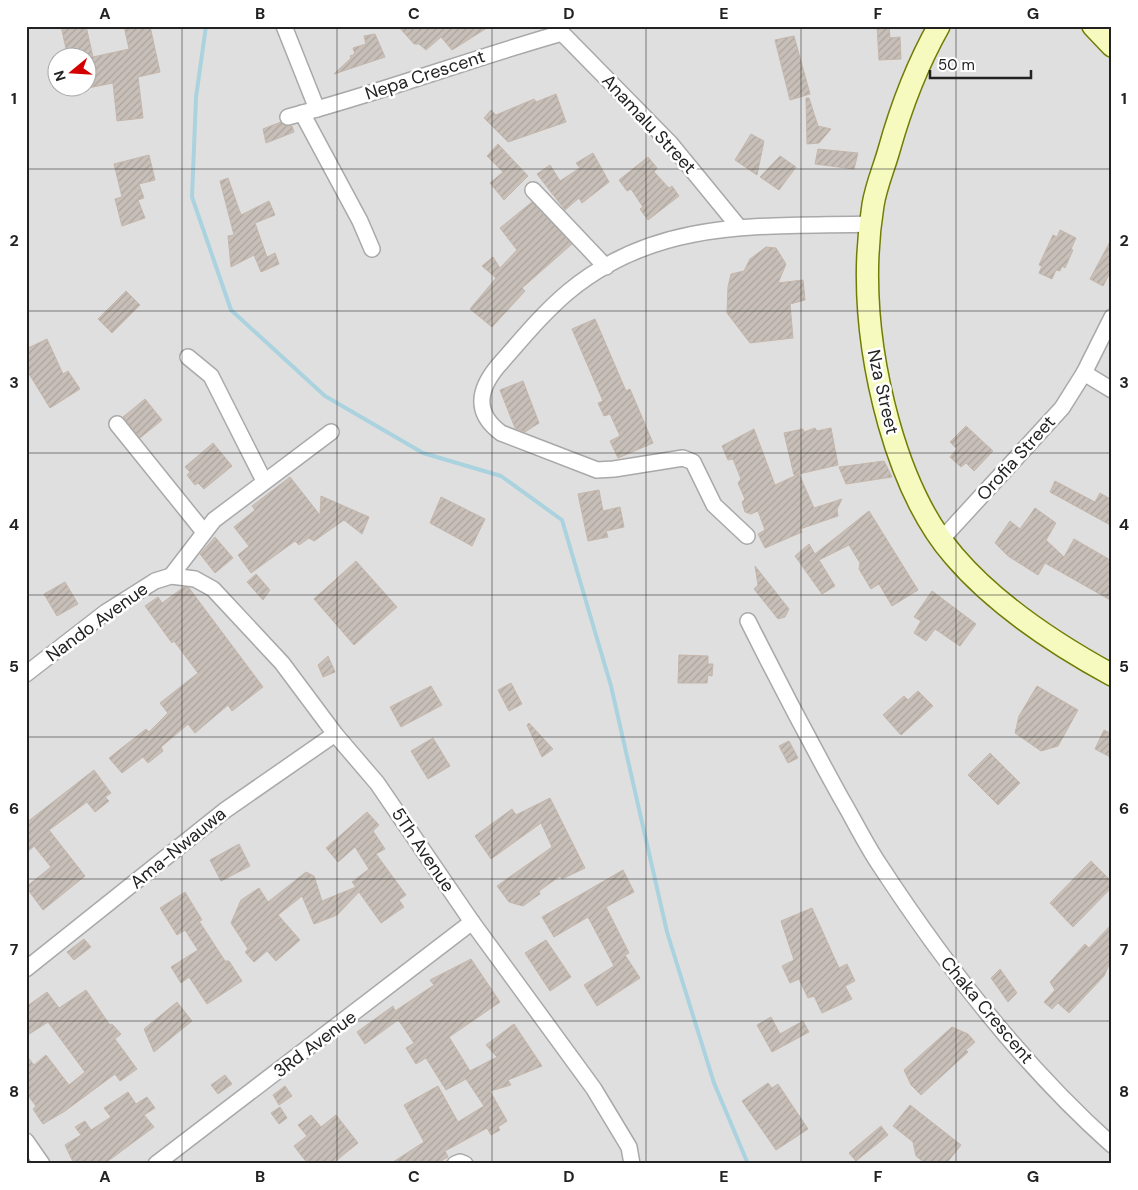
<svg xmlns="http://www.w3.org/2000/svg" width="1138" height="1190" font-family="'DM Sans',sans-serif">
<style>
.residential{fill:#e0dfdf;fill-rule:evenodd}
.lines{fill:none;stroke-linecap:round;stroke-linejoin:round}
.stream{stroke:#aad3df;stroke-width:4}
.building{fill:url(#building-hatch);stroke:#c4b6ab}
.street-casing{stroke:#a9a9a9;stroke-width:18}
.secondary-casing{stroke:#707d05;stroke-width:24}
.street{stroke:#fff;stroke-width:15}
.secondary{stroke:#f7fabf;stroke-width:21}
.grid{fill:none;stroke:#222;stroke-width:1;stroke-opacity:0.55}
.labels{text-anchor:middle;dominant-baseline:central;stroke-width:5;stroke-linejoin:round;paint-order:stroke}
.street-label{font-size:18px;fill:#222;stroke:#fff}
.neatline{fill:none;stroke:#222;stroke-width:2}
.grid-label{font-size:16px;text-anchor:middle;font-weight:bold;fill:#222}
</style>
<defs>
<pattern id="building-hatch" width="6" height="6" patternUnits="userSpaceOnUse" patternTransform="scale(1.25)"><rect width="6" height="6" fill="#c7bfb8"/><path d="M-1 1l2-2M0 6l6-6M5 7l2-2" fill="none" stroke="#aba49e"/></pattern>
</defs>
<rect width="100%" height="100%" fill="#f2efe9"/>
<path class="residential" d="M 26,26 L 1112,26 L 1112,1164 L 26,1164 ZM 58,58 L 88,58 L 88,88 L 58,88 Z"/>
<g class="lines">
<path class="stream" d="M 206,26 L 196,97 L 192,197 L 231,310 L 325,396 L 423,453 L 501,476 L 562,520 L 611,686 L 667,932 L 714,1083 L 748,1164"/>
</g>
<g class="building">
<path d="M 61,26 L 86,26 L 93,57 L 129,49 L 124,26 L 150,26 L 160,72 L 138,77 L 143,118 L 117,121 L 113,83 L 88,88 L 88,58 L 90,58 L 68,58 Z"/>
<path d="M 398,26 L 490,26 L 452,50 L 441,37 L 426,50 L 419,44 L 414,44 Z"/>
<path d="M 877,26 L 889,26 L 890,38 L 900,37 L 901,59 L 879,60 Z"/>
<path d="M 375,34 L 385,57 L 334,74 L 351,58 L 350,56 L 355,54 L 353,48 L 366,44 L 364,36 Z"/>
<path d="M 794,36 L 810,94 L 790,100 L 775,40 Z"/>
<path d="M 556,94 L 566,122 L 508,142 L 484,118 L 491,110 L 496,115 L 534,99 L 536,102 Z"/>
<path d="M 806,98 L 809,98 L 818,126 L 831,129 L 819,143 L 807,144 Z"/>
<path d="M 281,122 L 285,126 L 292,126 L 294,132 L 266,143 L 263,129 Z"/>
<path d="M 751,134 L 764,141 L 757,175 L 735,160 Z"/>
<path d="M 498,144 L 528,176 L 504,200 L 490,183 L 503,172 L 487,156 Z"/>
<path d="M 818,149 L 858,153 L 854,169 L 815,164 Z"/>
<path d="M 593,153 L 609,182 L 582,203 L 579,198 L 565,210 L 537,174 L 550,165 L 560,181 L 580,168 L 576,163 Z"/>
<path d="M 149,155 L 155,180 L 139,184 L 144,198 L 138,200 L 145,218 L 122,226 L 115,199 L 122,197 L 114,164 Z"/>
<path d="M 780,156 L 796,167 L 779,190 L 760,177 Z"/>
<path d="M 648,157 L 657,168 L 654,172 L 669,188 L 672,186 L 679,196 L 648,220 L 640,209 L 643,207 L 631,189 L 627,191 L 619,180 Z"/>
<path d="M 228,178 L 241,215 L 269,201 L 275,215 L 255,223 L 267,257 L 275,253 L 279,264 L 261,272 L 254,255 L 231,267 L 228,236 L 234,235 L 220,181 Z"/>
<path d="M 532,202 L 572,244 L 522,288 L 525,291 L 492,327 L 470,309 L 496,278 L 482,266 L 493,257 L 500,268 L 517,250 L 500,228 Z"/>
<path d="M 1060,230 L 1076,238 L 1071,249 L 1073,250 L 1065,268 L 1062,266 L 1060,271 L 1056,270 L 1052,279 L 1039,273 L 1042,266 L 1039,265 L 1053,235 L 1057,237 Z"/>
<path d="M 1112,238 L 1112,269 L 1103,286 L 1090,279 Z"/>
<path d="M 766,247 L 776,248 L 786,264 L 778,283 L 803,280 L 805,300 L 790,304 L 793,338 L 750,343 L 727,313 L 728,287 L 731,274 L 744,271 L 750,259 Z"/>
<path d="M 126,291 L 140,305 L 112,333 L 98,319 Z"/>
<path d="M 595,319 L 626,391 L 630,389 L 653,443 L 618,458 L 610,441 L 620,436 L 610,414 L 604,416 L 598,403 L 603,401 L 572,329 Z"/>
<path d="M 47,339 L 63,374 L 68,371 L 80,389 L 50,408 L 26,369 L 26,349 Z"/>
<path d="M 523,381 L 539,423 L 525,432 L 515,428 L 500,390 Z"/>
<path d="M 145,399 L 162,420 L 140,438 L 123,417 Z"/>
<path d="M 966,426 L 993,451 L 974,471 L 966,463 L 961,467 L 950,457 L 957,449 L 950,442 Z"/>
<path d="M 815,428 L 817,431 L 831,428 L 838,465 L 799,474 L 814,508 L 842,499 L 837,509 L 838,516 L 800,529 L 802,532 L 765,548 L 758,534 L 765,530 L 758,511 L 751,514 L 745,512 L 742,502 L 745,499 L 738,483 L 741,479 L 733,459 L 728,460 L 722,446 L 754,429 L 775,485 L 799,474 L 794,475 L 784,433 L 803,429 L 804,432 Z"/>
<path d="M 213,443 L 232,466 L 204,489 L 198,483 L 195,485 L 187,475 L 190,472 L 185,467 Z"/>
<path d="M 884,461 L 892,477 L 846,484 L 839,467 Z"/>
<path d="M 290,477 L 320,515 L 321,496 L 369,517 L 362,534 L 344,520 L 314,541 L 309,538 L 299,545 L 295,541 L 251,573 L 238,555 L 249,546 L 234,527 L 255,510 L 252,506 Z"/>
<path d="M 1055,481 L 1095,502 L 1100,493 L 1112,500 L 1112,526 L 1050,492 Z"/>
<path d="M 599,490 L 603,511 L 620,507 L 624,527 L 606,531 L 608,537 L 588,541 L 578,494 Z"/>
<path d="M 441,497 L 485,519 L 472,546 L 430,523 Z"/>
<path d="M 1035,508 L 1056,523 L 1046,540 L 1064,557 L 1074,539 L 1112,561 L 1112,601 L 1045,563 L 1038,575 L 1008,556 L 995,543 L 1010,521 L 1020,529 Z"/>
<path d="M 869,511 L 918,590 L 892,606 L 879,584 L 871,589 L 859,569 L 860,563 L 849,545 L 819,560 L 835,586 L 822,594 L 795,556 L 809,544 L 815,554 Z"/>
<path d="M 215,537 L 233,558 L 215,573 L 200,554 Z"/>
<path d="M 356,561 L 397,607 L 354,645 L 314,599 Z"/>
<path d="M 755,566 L 789,609 L 785,617 L 778,619 L 754,589 L 758,585 Z"/>
<path d="M 256,574 L 270,590 L 263,600 L 247,582 Z"/>
<path d="M 65,582 L 78,604 L 57,616 L 44,594 Z"/>
<path d="M 184,587 L 189,588 L 263,687 L 232,711 L 228,705 L 195,733 L 188,724 L 161,747 L 163,751 L 148,763 L 143,757 L 122,773 L 109,758 L 146,729 L 149,732 L 168,713 L 160,703 L 198,673 L 174,641 L 172,643 L 145,606 L 158,597 L 162,603 Z"/>
<path d="M 932,591 L 976,624 L 960,646 L 935,629 L 926,641 L 914,633 L 921,621 L 914,617 Z"/>
<path d="M 679,655 L 708,656 L 708,664 L 713,664 L 712,676 L 708,675 L 707,683 L 678,683 Z"/>
<path d="M 328,656 L 335,672 L 323,677 L 318,665 Z"/>
<path d="M 511,683 L 522,704 L 509,711 L 498,690 Z"/>
<path d="M 431,686 L 442,705 L 401,727 L 390,707 Z"/>
<path d="M 1037,686 L 1078,710 L 1058,746 L 1041,751 L 1015,733 L 1019,716 Z"/>
<path d="M 918,691 L 933,706 L 901,735 L 883,715 L 904,696 L 908,700 Z"/>
<path d="M 529,723 L 553,749 L 542,757 L 527,725 Z"/>
<path d="M 1104,730 L 1112,734 L 1112,758 L 1095,749 Z"/>
<path d="M 433,738 L 450,766 L 428,779 L 411,751 Z"/>
<path d="M 789,741 L 798,758 L 788,763 L 779,746 Z"/>
<path d="M 990,753 L 1020,783 L 998,805 L 968,775 Z"/>
<path d="M 94,770 L 111,793 L 105,797 L 109,801 L 95,812 L 87,802 L 49,830 L 85,876 L 43,910 L 26,887 L 51,867 L 34,846 L 26,853 L 26,823 Z"/>
<path d="M 550,798 L 585,868 L 562,879 L 560,876 L 539,891 L 540,894 L 523,906 L 509,902 L 497,886 L 552,847 L 541,823 L 491,859 L 475,836 L 512,809 L 516,815 Z"/>
<path d="M 367,812 L 379,825 L 373,831 L 385,849 L 376,854 L 406,895 L 399,900 L 404,907 L 381,923 L 359,892 L 337,915 L 314,924 L 302,896 L 278,915 L 300,940 L 276,961 L 267,951 L 254,962 L 245,952 L 248,949 L 231,923 L 241,900 L 259,888 L 268,902 L 306,872 L 314,876 L 322,901 L 356,887 L 352,882 L 369,869 L 355,847 L 338,862 L 326,848 Z"/>
<path d="M 239,844 L 250,866 L 221,881 L 210,860 Z"/>
<path d="M 1091,861 L 1112,882 L 1112,887 L 1073,927 L 1050,903 Z"/>
<path d="M 623,870 L 634,892 L 606,907 L 629,953 L 625,955 L 640,978 L 597,1006 L 584,985 L 614,966 L 588,917 L 554,937 L 542,917 Z"/>
<path d="M 185,892 L 202,920 L 199,921 L 225,961 L 229,961 L 242,981 L 207,1004 L 189,977 L 181,983 L 171,967 L 198,950 L 185,930 L 177,935 L 160,908 Z"/>
<path d="M 812,908 L 839,968 L 847,964 L 855,981 L 845,986 L 852,999 L 822,1013 L 814,996 L 808,998 L 799,979 L 790,983 L 782,966 L 794,960 L 781,921 Z"/>
<path d="M 1112,924 L 1112,958 L 1104,976 L 1069,1013 L 1058,1003 L 1052,1009 L 1044,1002 L 1055,990 L 1050,982 L 1085,944 L 1089,948 Z"/>
<path d="M 84,939 L 91,947 L 74,960 L 67,952 Z"/>
<path d="M 546,940 L 571,977 L 550,991 L 525,953 Z"/>
<path d="M 471,959 L 500,1002 L 449,1037 L 470,1071 L 497,1057 L 486,1045 L 514,1024 L 542,1066 L 508,1080 L 511,1085 L 490,1091 L 507,1121 L 498,1127 L 500,1130 L 491,1135 L 487,1128 L 445,1151 L 448,1157 L 442,1160 L 443,1164 L 390,1164 L 424,1142 L 404,1105 L 438,1086 L 458,1122 L 484,1106 L 466,1079 L 446,1090 L 426,1058 L 416,1064 L 406,1048 L 414,1043 L 397,1018 L 398,1020 L 365,1044 L 357,1032 L 393,1006 L 395,1011 L 434,985 L 430,980 Z"/>
<path d="M 1000,969 L 1017,993 L 1008,1002 L 991,978 Z"/>
<path d="M 86,990 L 110,1025 L 112,1024 L 121,1034 L 115,1039 L 137,1069 L 120,1081 L 115,1074 L 65,1111 L 43,1124 L 33,1109 L 36,1106 L 26,1093 L 26,1055 L 34,1065 L 46,1055 L 69,1085 L 85,1072 L 48,1022 L 26,1036 L 26,1007 L 47,992 L 59,1008 Z"/>
<path d="M 177,1002 L 192,1021 L 154,1052 L 144,1029 Z"/>
<path d="M 771,1017 L 780,1034 L 803,1021 L 809,1032 L 772,1052 L 757,1025 Z"/>
<path d="M 952,1027 L 968,1034 L 975,1042 L 966,1050 L 968,1052 L 921,1095 L 911,1085 L 904,1070 Z"/>
<path d="M 225,1075 L 232,1084 L 218,1094 L 211,1085 Z"/>
<path d="M 768,1083 L 772,1088 L 778,1084 L 808,1129 L 776,1150 L 742,1101 Z"/>
<path d="M 285,1086 L 292,1096 L 279,1105 L 273,1095 Z"/>
<path d="M 128,1092 L 136,1104 L 147,1097 L 155,1108 L 144,1115 L 154,1127 L 104,1164 L 74,1164 L 65,1145 L 81,1135 L 75,1127 L 85,1121 L 91,1130 L 111,1117 L 104,1108 Z"/>
<path d="M 910,1105 L 961,1145 L 946,1164 L 926,1164 L 916,1156 L 913,1142 L 893,1126 Z"/>
<path d="M 280,1107 L 287,1118 L 279,1124 L 271,1113 Z"/>
<path d="M 311,1115 L 321,1127 L 336,1115 L 358,1143 L 332,1164 L 308,1164 L 294,1146 L 307,1136 L 298,1125 Z"/>
<path d="M 881,1126 L 888,1135 L 856,1161 L 849,1153 Z"/>
</g>
<g class="lines">
<g class="street-casing">
<g id="street">
<path d="M 284,26 L 317,109"/>
<path d="M 556,27 L 670,143 L 738,226"/>
<path d="M 302,113 L 360,221 L 372,249"/>
<path d="M 288,117 C 380,93 470,59 562,33"/>
<path d="M 533,190 L 606,267"/>
<path d="M 188,357 L 211,376 L 264,481"/>
<path d="M 1084,373 L 1112,390"/>
<path d="M 117,424 L 204,532"/>
<path d="M 747,536 L 714,505 L 693,462 L 683,458 L 614,469 L 597,470 L 501,433 C 474,413 478,390 498,366 C 521,340 542,314 568,292 C 658,217 762,227 871,224"/>
<path d="M 941,540 L 1062,408 L 1084,373 L 1112,317"/>
<path d="M 171,576 L 214,520 L 331,432"/>
<path d="M 748,621 C 778,681 809,740 841,798 C 854,820 865,843 879,864 C 945,965 1021,1064 1112,1145"/>
<path d="M 26,674 L 106,612 L 155,581 L 171,576 L 195,579 L 213,589 L 282,663 L 335,734 L 377,783 L 472,922 L 594,1089 L 629,1147 L 632,1164"/>
<path d="M 26,969 L 224,811 L 335,734"/>
<path d="M 26,1141 L 42,1164"/>
<path d="M 156,1164 L 472,922"/>
<path d="M 455,1164 L 460,1162 L 465,1164"/>
</g>
</g>
<g class="secondary-casing">
<g id="secondary">
<path d="M 939,26 C 917,65 901,107 889,150 C 884,168 876,186 873,205 C 861,279 869,352 889,424 C 902,470 922,519 954,556 C 995,604 1057,645 1112,675"/>
<path d="M 1093,26 L 1112,46"/>
</g>
</g>
<use href="#street" class="street"/>
<use href="#secondary" class="secondary"/>
</g>
<path class="grid" d="M 182,26 L 182,1164M 337,26 L 337,1164M 492,26 L 492,1164M 646,26 L 646,1164M 801,26 L 801,1164M 956,26 L 956,1164M 26,169 L 1112,169M 26,311 L 1112,311M 26,453 L 1112,453M 26,595 L 1112,595M 26,737 L 1112,737M 26,879 L 1112,879M 26,1021 L 1112,1021"/>
<g class="labels">
<g class="street-label">
<text transform="translate(425 75) rotate(-18)">Nepa Crescent</text>
<text transform="translate(649 124) rotate(47)">Anamalu Street</text>
<text transform="translate(883 392) rotate(77)">Nza Street</text>
<text transform="translate(1016 458) rotate(-48)">Orofia Street</text>
<text transform="translate(97 622) rotate(-36)">Nando Avenue</text>
<text transform="translate(178 848) rotate(-39)">Ama-Nwauwa</text>
<text transform="translate(423 850) rotate(56)">5Th Avenue</text>
<text transform="translate(987 1010) rotate(50)">Chaka Crescent</text>
<text transform="translate(315 1044) rotate(-37)">3Rd Avenue</text>
</g>
</g>
<rect width="1138" height="1190" fill="none" stroke="#ffffff" stroke-width="55"/>
<g transform="translate(72 72) rotate(252)"><circle r="24" fill="#ffffff" stroke="#a7a7a7"/>
<path d="M0-4L9 19L0 12L-9 19Z" fill="#d40000"/>
<text y="-8" font-size="14" font-weight="bold" text-anchor="middle" fill="#222222">N</text>
</g>
<path d="M930 70v8h101v-8" fill="none" stroke="#222222" stroke-width="2.5"/>
<text x="938" y="70" font-size="15" fill="#222222" stroke="#ffffff" stroke-width="4" paint-order="stroke">50 m</text>
<rect x="28" y="28" width="1082" height="1134" class="neatline"/>
<g class="grid-label">
<text x="105" y="19">A</text>
<text x="260" y="19">B</text>
<text x="414" y="19">C</text>
<text x="569" y="19">D</text>
<text x="724" y="19">E</text>
<text x="878" y="19">F</text>
<text x="1033" y="19">G</text>
<text x="14" y="104">1</text>
<text x="1124" y="104">1</text>
<text x="14" y="246">2</text>
<text x="1124" y="246">2</text>
<text x="14" y="388">3</text>
<text x="1124" y="388">3</text>
<text x="14" y="530">4</text>
<text x="1124" y="530">4</text>
<text x="14" y="672">5</text>
<text x="1124" y="672">5</text>
<text x="14" y="814">6</text>
<text x="1124" y="814">6</text>
<text x="14" y="955">7</text>
<text x="1124" y="955">7</text>
<text x="14" y="1097">8</text>
<text x="1124" y="1097">8</text>
<text x="105" y="1182">A</text>
<text x="260" y="1182">B</text>
<text x="414" y="1182">C</text>
<text x="569" y="1182">D</text>
<text x="724" y="1182">E</text>
<text x="878" y="1182">F</text>
<text x="1033" y="1182">G</text>
</g>
</svg>
